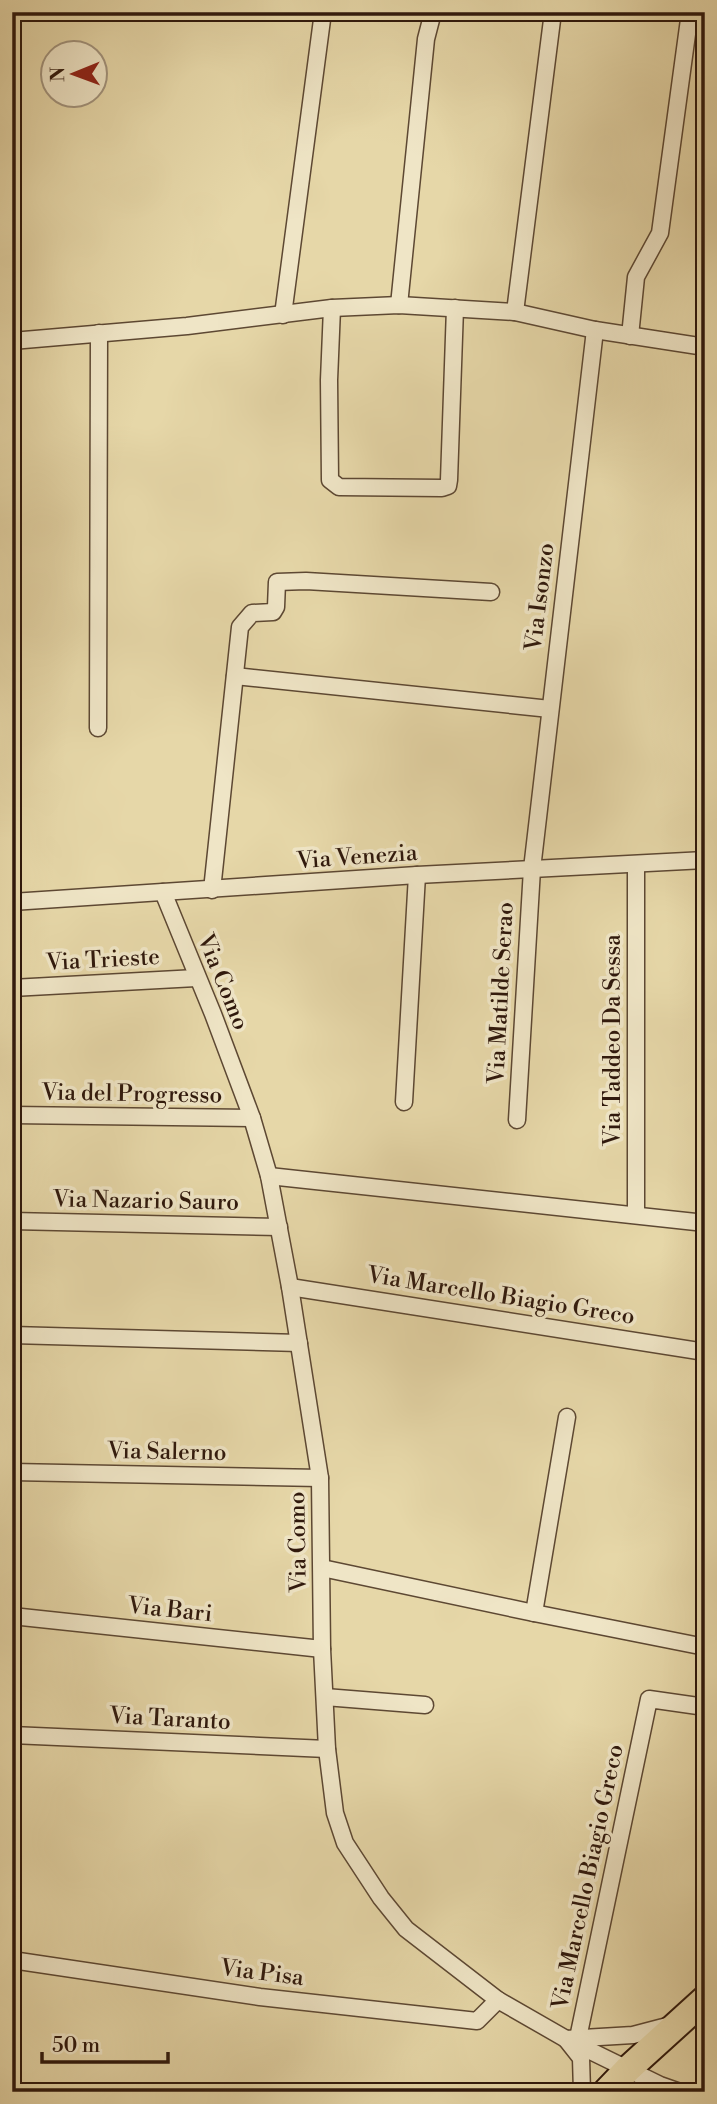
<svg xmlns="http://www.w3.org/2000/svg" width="717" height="2104" font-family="'Libre Bodoni',serif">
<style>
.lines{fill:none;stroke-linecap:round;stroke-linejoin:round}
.street-casing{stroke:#5d4833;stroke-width:19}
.primary-casing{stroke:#2f180c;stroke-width:30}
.street{stroke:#efe5c6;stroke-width:16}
.primary{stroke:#e6d7a8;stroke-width:26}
.labels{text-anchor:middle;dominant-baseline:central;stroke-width:7;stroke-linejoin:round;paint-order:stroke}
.street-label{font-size:23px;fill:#2f180c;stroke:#efe5c6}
</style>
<rect width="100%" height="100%" fill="#e6d7a8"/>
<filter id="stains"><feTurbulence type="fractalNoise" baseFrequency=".00286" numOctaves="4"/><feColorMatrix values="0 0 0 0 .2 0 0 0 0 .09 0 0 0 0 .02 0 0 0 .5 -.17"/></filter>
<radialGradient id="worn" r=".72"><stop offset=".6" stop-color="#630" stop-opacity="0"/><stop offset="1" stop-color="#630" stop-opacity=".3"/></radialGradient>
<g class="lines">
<g class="street-casing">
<g id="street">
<path d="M 399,305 L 426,39 L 433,12"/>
<path d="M 332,308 L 329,380 L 330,480 L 339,487 L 442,488 L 448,486 L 449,480 L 455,308"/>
<path d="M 515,312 L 553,12"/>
<path d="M 283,315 L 323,12"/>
<path d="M 630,336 L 636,277 L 660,233 L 690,12"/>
<path d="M 12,341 L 187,326 L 332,308 L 399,305 L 515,312 L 595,330 L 705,347"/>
<path d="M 235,676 L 550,709"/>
<path d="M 98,728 L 99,333"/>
<path d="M 212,890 L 240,627 L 252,613 L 273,612 L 276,607 L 277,582 L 306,581 L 491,592"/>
<path d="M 163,892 L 213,1014 L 252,1118 L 269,1176 L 290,1287 L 320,1478 L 322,1649 L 327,1749 L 335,1813 L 345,1843 L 381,1898 L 406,1929 L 498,2000 L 566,2039 L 660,2085 L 680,2092"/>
<path d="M 12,902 L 417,875 L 705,860"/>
<path d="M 12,988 L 196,978"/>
<path d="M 404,1102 L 417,875"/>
<path d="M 12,1115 L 252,1118"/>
<path d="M 517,1120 L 532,869 L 595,330"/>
<path d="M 269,1176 L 705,1223"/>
<path d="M 636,1214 L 636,865"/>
<path d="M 12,1221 L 279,1227"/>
<path d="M 290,1287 L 705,1352"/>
<path d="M 12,1335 L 299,1343"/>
<path d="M 12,1472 L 320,1478"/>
<path d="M 322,1568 L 534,1613 L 567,1417"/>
<path d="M 534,1613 L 705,1647"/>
<path d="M 12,1616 L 322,1649"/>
<path d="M 325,1697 L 425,1705"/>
<path d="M 12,1735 L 327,1749"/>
<path d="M 12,1960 L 260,1997 L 477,2021 L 498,2000"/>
<path d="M 578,2038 L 649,1699 L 705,1707"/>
<path d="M 582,2092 L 581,2058 L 566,2039 L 633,2035 L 671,2025"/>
</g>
</g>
<g class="primary-casing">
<path id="primary" d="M 606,2092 L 628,2069 L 705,1999"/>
</g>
<use href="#street" class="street"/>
<use href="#primary" class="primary"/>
</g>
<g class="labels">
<g class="street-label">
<text transform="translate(540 597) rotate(-83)">Via Isonzo</text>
<text transform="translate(357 857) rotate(-4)">Via Venezia</text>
<text transform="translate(103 960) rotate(-3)">Via Trieste</text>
<text transform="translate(223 982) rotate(68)">Via Como</text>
<text transform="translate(501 993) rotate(-87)">Via Matilde Serao</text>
<text transform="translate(613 1040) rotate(-90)">Via Taddeo Da Sessa</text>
<text transform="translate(132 1094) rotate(1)">Via del Progresso</text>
<text transform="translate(146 1201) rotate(1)">Via Nazario Sauro</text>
<text transform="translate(501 1296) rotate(9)">Via Marcello Biagio Greco</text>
<text transform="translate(167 1452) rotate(1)">Via Salerno</text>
<text transform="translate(298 1542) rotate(-91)">Via Como</text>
<text transform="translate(170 1610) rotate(6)">Via Bari</text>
<text transform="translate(170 1719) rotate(3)">Via Taranto</text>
<text transform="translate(588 1877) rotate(-78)">Via Marcello Biagio Greco</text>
<text transform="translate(262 1973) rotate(7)">Via Pisa</text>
</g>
</g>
<rect width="717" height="2104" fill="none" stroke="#e6d7a8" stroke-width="42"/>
<rect x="14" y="14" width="689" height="2076" fill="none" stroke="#2f180c" stroke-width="3.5"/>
<rect x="21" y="21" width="675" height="2062" fill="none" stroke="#2f180c" stroke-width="2"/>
<g transform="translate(74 74) rotate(269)"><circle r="33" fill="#efe5c6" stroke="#a2937c" stroke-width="2"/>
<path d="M0-5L12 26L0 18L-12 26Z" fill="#8f2418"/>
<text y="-10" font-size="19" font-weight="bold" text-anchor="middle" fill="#2f180c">N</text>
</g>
<path d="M42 2052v10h126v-10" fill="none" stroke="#2f180c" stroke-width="3.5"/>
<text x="52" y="2052" font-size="21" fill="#2f180c" stroke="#efe5c6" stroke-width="5" paint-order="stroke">50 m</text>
<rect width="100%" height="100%" filter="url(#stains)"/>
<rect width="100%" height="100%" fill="url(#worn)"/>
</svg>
